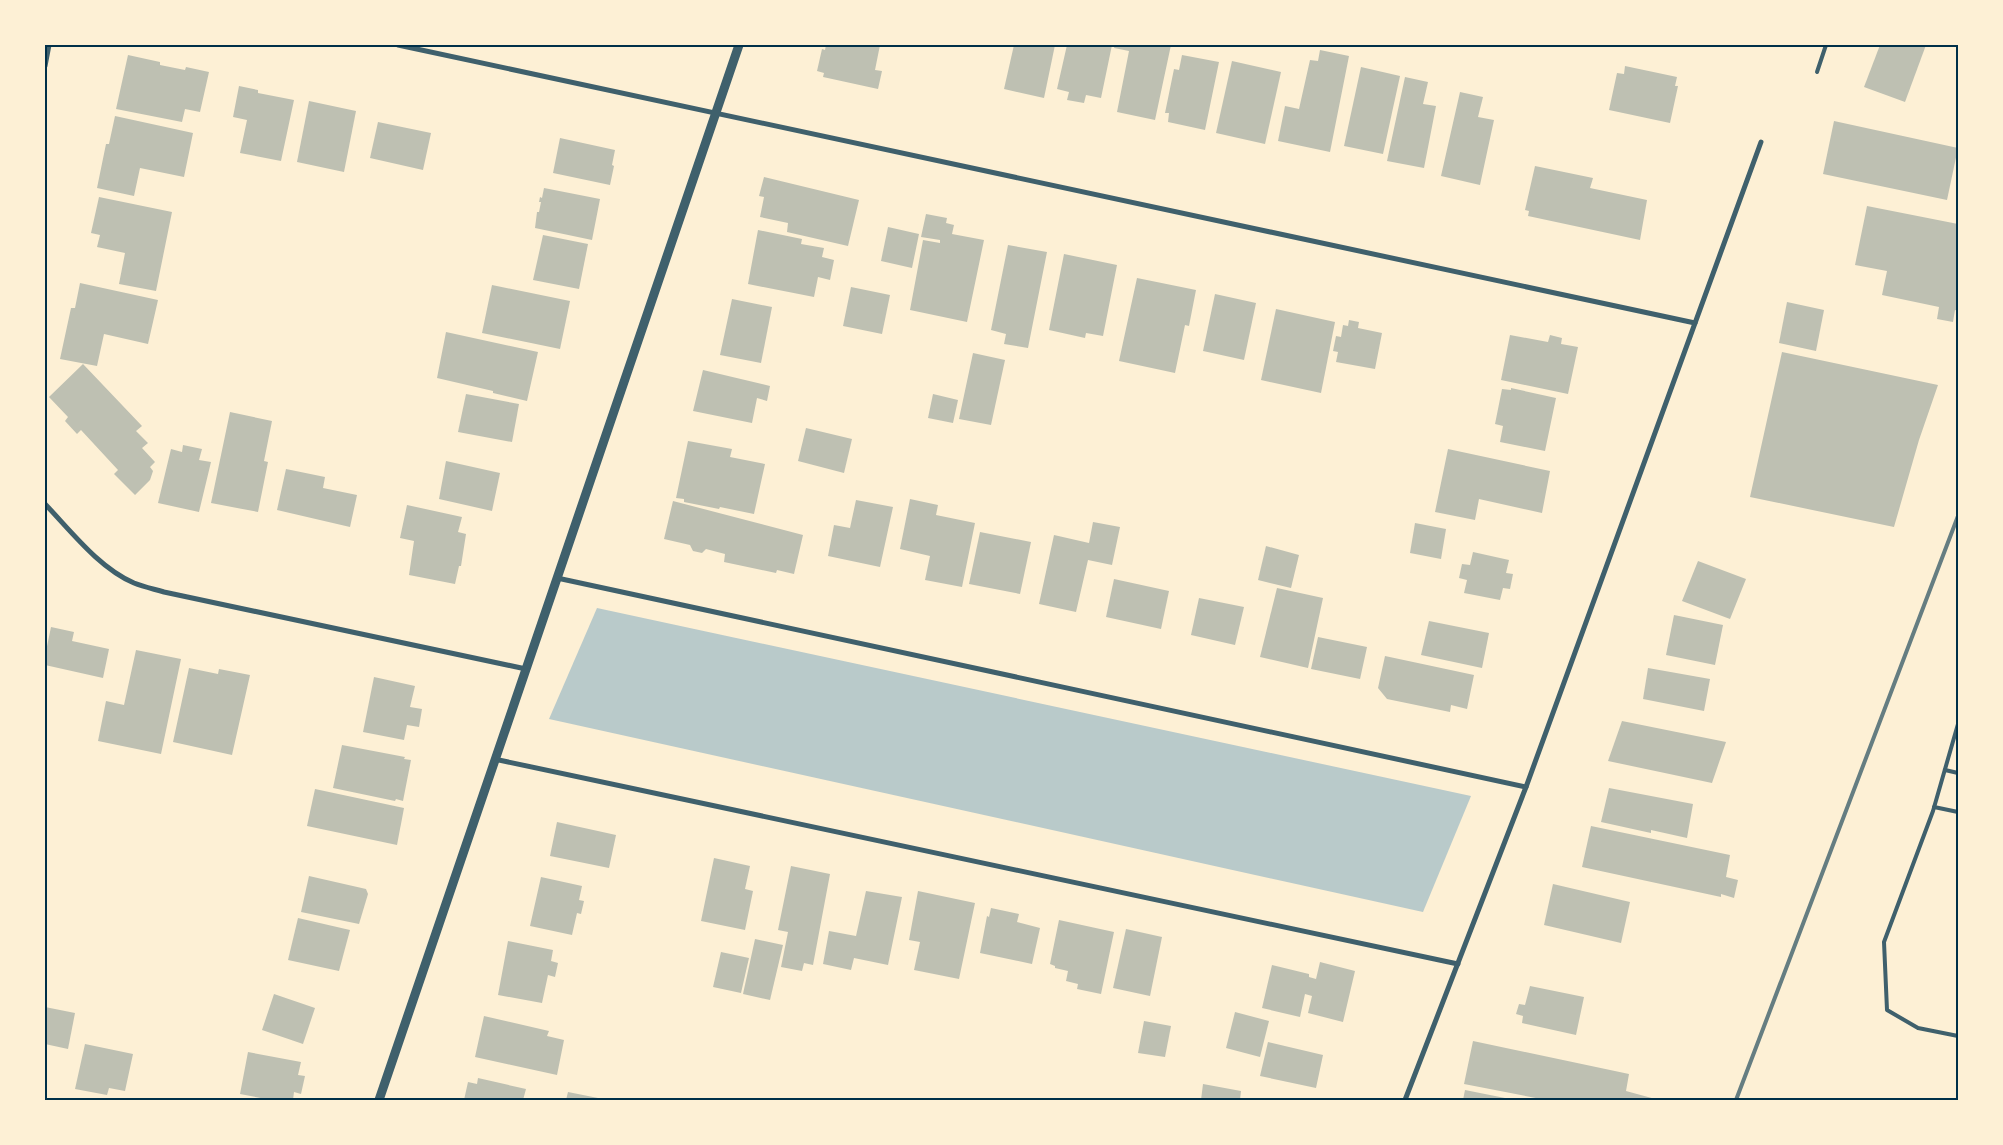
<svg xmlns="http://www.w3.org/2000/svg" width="2003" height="1145" font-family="'PT Sans Narrow',sans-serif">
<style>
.green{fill:#b9caca}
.building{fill:#bec0b2}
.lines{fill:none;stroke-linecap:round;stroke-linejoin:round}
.service{stroke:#3f606c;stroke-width:4}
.minor{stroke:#3f606c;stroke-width:5}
.tertiary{stroke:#3f606c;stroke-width:9}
.rail{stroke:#657d81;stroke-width:4}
.neatline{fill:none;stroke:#003049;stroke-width:2}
</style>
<rect width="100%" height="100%" fill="#fdf0d5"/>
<path class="green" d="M 597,608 L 1471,796 L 1423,912 L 549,719 Z"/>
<g class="building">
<path d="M 826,45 L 880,45 L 875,70 L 882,71 L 878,89 L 823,77 L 824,73 L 817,71 L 822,49 L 825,50 Z"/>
<path d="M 1014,45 L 1055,45 L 1044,98 L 1004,89 Z"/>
<path d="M 1067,45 L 1112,45 L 1101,98 L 1086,95 L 1084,103 L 1067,100 L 1069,92 L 1057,89 Z"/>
<path d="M 1115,45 L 1171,45 L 1155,120 L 1117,112 L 1129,51 L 1114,48 Z"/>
<path d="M 1880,45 L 1926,45 L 1905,102 L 1864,87 Z"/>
<path d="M 1320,50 L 1349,56 L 1330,152 L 1278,141 L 1285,106 L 1299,109 L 1310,60 L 1318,61 Z"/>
<path d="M 128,55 L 160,62 L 160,65 L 185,70 L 186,67 L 209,72 L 200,112 L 185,109 L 182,122 L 116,109 Z"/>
<path d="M 1182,55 L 1219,62 L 1205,130 L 1168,122 L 1169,113 L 1165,113 L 1174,69 L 1179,70 Z"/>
<path d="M 1232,61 L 1281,72 L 1265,144 L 1216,133 Z"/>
<path d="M 1625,66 L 1677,77 L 1675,86 L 1678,86 L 1670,123 L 1609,110 L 1617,73 L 1624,74 Z"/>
<path d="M 1361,67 L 1400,76 L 1383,154 L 1344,146 Z"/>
<path d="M 1405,77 L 1428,82 L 1423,104 L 1436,106 L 1424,168 L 1387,161 Z"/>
<path d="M 239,86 L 258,90 L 258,93 L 294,100 L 281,161 L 240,153 L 247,120 L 233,117 Z"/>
<path d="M 1460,92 L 1483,97 L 1478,117 L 1494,120 L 1480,185 L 1441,176 Z"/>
<path d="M 309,101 L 356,111 L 344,172 L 297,162 Z"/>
<path d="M 115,116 L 193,133 L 184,177 L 140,168 L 134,196 L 97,188 L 106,144 L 109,144 Z"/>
<path d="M 1834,121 L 1958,148 L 1947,200 L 1823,174 Z"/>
<path d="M 378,122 L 431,133 L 423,170 L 370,158 Z"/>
<path d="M 560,138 L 615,150 L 612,165 L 614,166 L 610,185 L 553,173 Z"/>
<path d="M 1535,166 L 1593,178 L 1590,188 L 1647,200 L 1640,240 L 1528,216 L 1529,211 L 1525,210 Z"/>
<path d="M 764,177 L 859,200 L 848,246 L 787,232 L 788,223 L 760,217 L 764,197 L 759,196 Z"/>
<path d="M 544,188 L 600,199 L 592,240 L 535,228 L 537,212 L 539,212 L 541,202 L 539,202 L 540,197 L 542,198 Z"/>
<path d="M 99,197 L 172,212 L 156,291 L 119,284 L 125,253 L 97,247 L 100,235 L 91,233 Z"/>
<path d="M 1867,206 L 1958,224 L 1958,311 L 1955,310 L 1953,322 L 1937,319 L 1939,307 L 1882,295 L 1887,271 L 1855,265 Z"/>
<path d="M 926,214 L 947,218 L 946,223 L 954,225 L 952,234 L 984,240 L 967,322 L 910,310 L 923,240 L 940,243 L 940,240 L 921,237 Z"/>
<path d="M 888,227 L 919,234 L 912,268 L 881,261 Z"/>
<path d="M 758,230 L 802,239 L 801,244 L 824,248 L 822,257 L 834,260 L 830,280 L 818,277 L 814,297 L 748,284 Z"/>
<path d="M 543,235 L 588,244 L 579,289 L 533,280 Z"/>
<path d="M 1008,245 L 1047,252 L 1028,348 L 1004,344 L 1006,334 L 991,330 Z"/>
<path d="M 1064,254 L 1117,265 L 1103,336 L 1086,333 L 1085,338 L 1049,330 Z"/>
<path d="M 1137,278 L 1196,290 L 1189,326 L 1185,325 L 1175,373 L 1119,361 Z"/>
<path d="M 80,283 L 158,300 L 148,344 L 104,334 L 97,366 L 60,359 L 71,308 L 75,308 Z"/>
<path d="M 492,285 L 570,301 L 560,349 L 482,333 Z"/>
<path d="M 851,287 L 890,295 L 882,334 L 843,326 Z"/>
<path d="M 1215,294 L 1256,303 L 1244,360 L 1203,351 Z"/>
<path d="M 732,299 L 772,307 L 761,363 L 720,355 Z"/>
<path d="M 1787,302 L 1824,310 L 1816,351 L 1779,343 Z"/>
<path d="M 1276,309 L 1335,322 L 1321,393 L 1261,380 Z"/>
<path d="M 1349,320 L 1359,322 L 1358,328 L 1382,333 L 1375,369 L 1336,362 L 1338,352 L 1333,351 L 1336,336 L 1341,337 L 1343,325 L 1348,326 Z"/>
<path d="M 446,332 L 538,352 L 527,401 L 493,393 L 493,391 L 437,378 Z"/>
<path d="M 1510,335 L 1548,342 L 1550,335 L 1562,338 L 1561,344 L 1578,347 L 1568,394 L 1501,380 Z"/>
<path d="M 1782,352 L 1938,385 L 1919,440 L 1894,527 L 1750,497 Z"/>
<path d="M 973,353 L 1005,360 L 991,425 L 959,419 Z"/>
<path d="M 83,364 L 142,426 L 136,431 L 148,443 L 142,448 L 155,462 L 150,467 L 153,471 L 150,480 L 135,495 L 114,474 L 118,470 L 81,430 L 77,434 L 65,421 L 68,417 L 49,397 Z"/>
<path d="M 703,370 L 770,386 L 767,401 L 757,398 L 752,423 L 693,411 Z"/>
<path d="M 1511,388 L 1556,398 L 1545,451 L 1500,442 L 1503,426 L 1495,424 L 1502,389 L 1511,390 Z"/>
<path d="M 466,394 L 519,404 L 512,442 L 458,432 Z"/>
<path d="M 933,394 L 958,400 L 953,423 L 928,418 Z"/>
<path d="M 230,412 L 272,421 L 264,461 L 268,462 L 258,512 L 211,503 Z"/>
<path d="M 806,428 L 852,439 L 844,473 L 798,461 Z"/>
<path d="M 688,441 L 732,449 L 730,457 L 765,464 L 754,514 L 720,507 L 719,509 L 684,502 L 684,499 L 676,498 Z"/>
<path d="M 183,445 L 202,449 L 199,460 L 211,462 L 199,512 L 158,503 L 171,449 L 182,452 Z"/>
<path d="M 1448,449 L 1550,471 L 1542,513 L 1479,499 L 1475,520 L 1435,512 Z"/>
<path d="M 446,461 L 500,473 L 492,511 L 439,499 Z"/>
<path d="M 286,469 L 325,477 L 323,488 L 357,495 L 350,527 L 277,510 Z"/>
<path d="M 910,499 L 938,505 L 936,515 L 975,523 L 962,587 L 925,580 L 930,556 L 900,549 Z"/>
<path d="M 856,500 L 893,507 L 880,567 L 828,556 L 834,525 L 850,528 Z"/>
<path d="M 673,501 L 803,535 L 794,574 L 777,570 L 776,573 L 724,562 L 725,554 L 706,549 L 702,553 L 693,551 L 690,545 L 664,539 Z"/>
<path d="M 407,505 L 462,517 L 458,532 L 466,534 L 461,566 L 459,566 L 455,584 L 409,575 L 414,541 L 400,538 Z"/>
<path d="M 1093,522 L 1120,527 L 1112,565 L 1088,560 L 1076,612 L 1039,604 L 1054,535 L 1089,543 Z"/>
<path d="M 1415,523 L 1446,529 L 1441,559 L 1410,553 Z"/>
<path d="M 980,532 L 1031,542 L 1020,594 L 969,584 Z"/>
<path d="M 1266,546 L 1299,555 L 1291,588 L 1258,580 Z"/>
<path d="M 1473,552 L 1509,560 L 1506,573 L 1513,574 L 1510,589 L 1503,588 L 1500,600 L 1464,593 L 1467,580 L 1459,578 L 1462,564 L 1470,565 Z"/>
<path d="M 1698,561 L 1746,579 L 1730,619 L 1682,601 Z"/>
<path d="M 1114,579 L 1169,591 L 1161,629 L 1106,617 Z"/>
<path d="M 1277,588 L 1323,598 L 1308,668 L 1260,657 Z"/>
<path d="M 1199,598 L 1244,607 L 1235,645 L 1191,635 Z"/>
<path d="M 1674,615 L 1723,625 L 1715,665 L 1666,655 Z"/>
<path d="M 1429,621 L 1489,633 L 1482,668 L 1421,655 Z"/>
<path d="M 51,627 L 74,632 L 72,641 L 109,649 L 103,678 L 45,665 L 45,656 Z"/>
<path d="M 1318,637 L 1367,647 L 1360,679 L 1311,669 Z"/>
<path d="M 136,650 L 181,659 L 161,754 L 98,741 L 106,701 L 124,705 Z"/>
<path d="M 1385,656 L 1474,675 L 1467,709 L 1451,705 L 1450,712 L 1387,699 L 1378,688 Z"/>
<path d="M 189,668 L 218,674 L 219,669 L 250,675 L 232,755 L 173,742 Z"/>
<path d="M 1648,668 L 1710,679 L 1704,711 L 1643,699 Z"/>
<path d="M 374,677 L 415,686 L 410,707 L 422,709 L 419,727 L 407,725 L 404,740 L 363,732 Z"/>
<path d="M 1622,721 L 1726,742 L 1712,783 L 1608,761 Z"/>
<path d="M 342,745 L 405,757 L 404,759 L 411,760 L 403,801 L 396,799 L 395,801 L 333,788 Z"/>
<path d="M 1609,788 L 1693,804 L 1687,838 L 1651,830 L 1651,833 L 1601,822 Z"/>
<path d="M 315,789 L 404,808 L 397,845 L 307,826 Z"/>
<path d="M 557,822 L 616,835 L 609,868 L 550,856 Z"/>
<path d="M 1591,826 L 1730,855 L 1726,877 L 1738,880 L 1734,898 L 1721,894 L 1721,897 L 1582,867 Z"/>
<path d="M 714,858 L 750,866 L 745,889 L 753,891 L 745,930 L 701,921 Z"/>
<path d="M 791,866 L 830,874 L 813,965 L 804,963 L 802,971 L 781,967 L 788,932 L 778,930 Z"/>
<path d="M 309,876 L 366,889 L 368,894 L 359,924 L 301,912 Z"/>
<path d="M 541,877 L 582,886 L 579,900 L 584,901 L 581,914 L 577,913 L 572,935 L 530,926 Z"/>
<path d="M 1553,884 L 1630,902 L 1621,943 L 1544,925 Z"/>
<path d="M 866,891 L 902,897 L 888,965 L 854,958 L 851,970 L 823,964 L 829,931 L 856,936 Z"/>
<path d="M 918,891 L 975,903 L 959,979 L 914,970 L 920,942 L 909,940 Z"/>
<path d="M 991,908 L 1019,914 L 1017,922 L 1040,928 L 1032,964 L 980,953 L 987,916 L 989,917 Z"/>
<path d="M 298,918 L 350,930 L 339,971 L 288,960 Z"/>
<path d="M 1059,920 L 1114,932 L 1101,994 L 1077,989 L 1078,984 L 1066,981 L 1068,971 L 1055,968 L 1055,966 L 1050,964 Z"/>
<path d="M 1126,929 L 1162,937 L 1150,996 L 1113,988 Z"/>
<path d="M 755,939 L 783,945 L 770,1000 L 743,994 Z"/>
<path d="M 508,941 L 553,950 L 551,961 L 558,963 L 555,977 L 548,975 L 542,1003 L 498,995 Z"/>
<path d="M 721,952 L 749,958 L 741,993 L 713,987 Z"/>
<path d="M 1320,962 L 1355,971 L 1343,1022 L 1308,1013 L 1312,996 L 1305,994 L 1300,1017 L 1262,1008 L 1272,965 L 1309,974 L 1309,977 L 1316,979 Z"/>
<path d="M 1530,986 L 1584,997 L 1576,1035 L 1522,1023 L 1523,1016 L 1516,1014 L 1519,1004 L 1525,1005 Z"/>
<path d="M 274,994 L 315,1008 L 303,1044 L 262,1030 Z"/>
<path d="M 45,1007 L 75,1013 L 68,1049 L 45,1044 Z"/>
<path d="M 1235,1012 L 1269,1021 L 1260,1057 L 1226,1048 Z"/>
<path d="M 484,1016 L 549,1031 L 547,1036 L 564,1040 L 557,1075 L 475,1057 Z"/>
<path d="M 1144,1021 L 1171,1026 L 1165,1057 L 1138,1053 Z"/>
<path d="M 1473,1041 L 1629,1074 L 1626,1091 L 1659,1100 L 1546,1100 L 1464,1084 Z"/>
<path d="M 1268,1042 L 1323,1055 L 1316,1088 L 1260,1076 Z"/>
<path d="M 85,1044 L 133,1054 L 125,1091 L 109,1088 L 107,1095 L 75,1089 Z"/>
<path d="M 248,1052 L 301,1062 L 298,1075 L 305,1076 L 301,1094 L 294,1092 L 293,1100 L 271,1100 L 240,1094 Z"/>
<path d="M 478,1078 L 526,1089 L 523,1100 L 464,1100 L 468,1082 L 477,1084 Z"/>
<path d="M 1203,1084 L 1241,1091 L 1240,1100 L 1201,1100 Z"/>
<path d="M 1465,1090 L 1510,1099 L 1510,1100 L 1463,1100 Z"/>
<path d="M 568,1092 L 603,1099 L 603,1100 L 566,1100 Z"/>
</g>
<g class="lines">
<g class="service">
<path d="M 1817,72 L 1826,45"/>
<path d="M 1958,724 L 1933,811 L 1884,942 L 1887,1010 L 1918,1028 L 1958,1036"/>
<path d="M 1945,770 L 1958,773"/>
<path d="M 1934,807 L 1958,812"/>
</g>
<g class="minor">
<path d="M 398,45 L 1695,323"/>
<path d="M 45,66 L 49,45"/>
<path d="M 45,504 C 71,531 99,568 134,583 C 144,587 154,589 164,592 L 526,669"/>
<path d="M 557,578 L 1526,787"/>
<path d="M 494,759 L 1458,964"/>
<path d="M 1405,1100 L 1526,787 L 1761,142"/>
</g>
<path class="tertiary" d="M 379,1100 L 739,45"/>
<path class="rail" d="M 1736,1100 L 1958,516"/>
</g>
<rect width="2003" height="1145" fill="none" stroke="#fdf0d5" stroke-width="92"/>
<rect x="46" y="46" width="1911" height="1053" class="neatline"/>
</svg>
